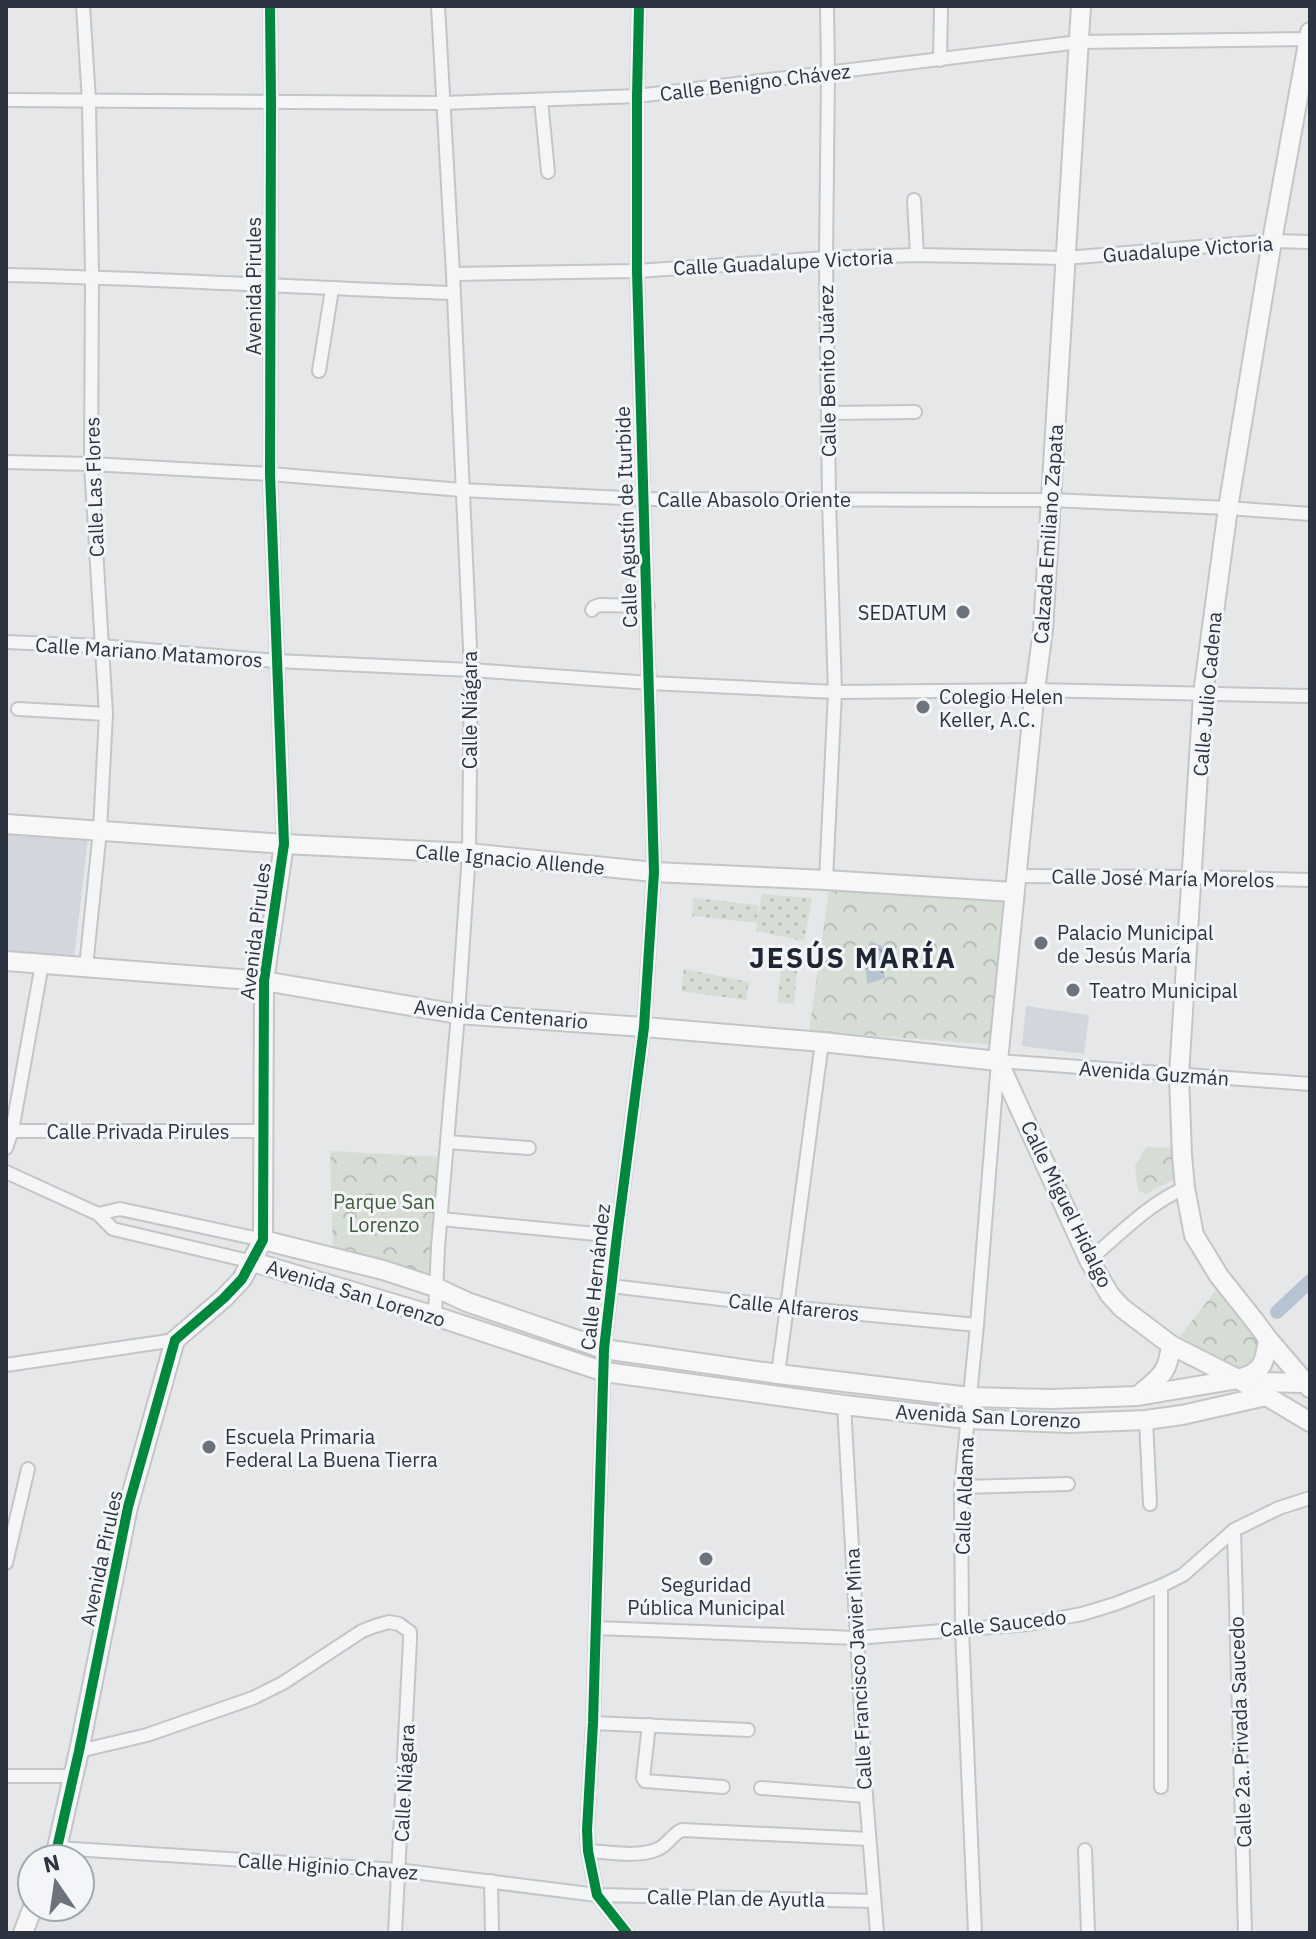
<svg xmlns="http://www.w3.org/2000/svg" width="1316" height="1939" font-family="'IBM Plex Sans',sans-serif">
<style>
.built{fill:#d3d6dc}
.park{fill:url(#park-crowns)}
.garden{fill:url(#garden-dots)}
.pitch{fill:#d6ddd5}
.water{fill:url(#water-waves)}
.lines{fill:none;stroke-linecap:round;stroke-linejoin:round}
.canal{stroke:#b5c3d3;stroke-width:14}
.street-casing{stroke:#c3c5c7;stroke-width:16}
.secondary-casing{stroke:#c3c5c7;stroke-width:22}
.street{stroke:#f4f5f6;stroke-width:12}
.secondary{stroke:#f7f7f8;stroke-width:18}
.cycleway-casing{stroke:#f3f5f8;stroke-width:15}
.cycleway{stroke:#00873e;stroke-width:10}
.poi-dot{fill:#6d737c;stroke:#f3f5f8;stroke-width:3}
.labels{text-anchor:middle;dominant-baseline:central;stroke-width:6;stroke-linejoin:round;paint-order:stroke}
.street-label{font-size:20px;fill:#2c3442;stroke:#f3f5f8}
.poi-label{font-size:20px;fill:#2c3442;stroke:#f3f5f8;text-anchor:start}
.park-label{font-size:20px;fill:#415d3a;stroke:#f3f5f8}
.district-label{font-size:28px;font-weight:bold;letter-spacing:2px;fill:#1e2533;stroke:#f3f5f8}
</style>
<defs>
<pattern id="park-crowns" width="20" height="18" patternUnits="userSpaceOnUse" patternTransform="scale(2)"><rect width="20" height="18" fill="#d6ddd5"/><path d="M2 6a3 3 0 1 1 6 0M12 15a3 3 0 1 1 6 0" fill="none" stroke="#b8beb8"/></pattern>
<pattern id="garden-dots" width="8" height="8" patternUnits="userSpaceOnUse" patternTransform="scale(2)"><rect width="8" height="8" fill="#d6ddd5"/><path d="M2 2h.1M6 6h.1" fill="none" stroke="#b8beb8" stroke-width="1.8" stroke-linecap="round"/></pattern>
<pattern id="water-waves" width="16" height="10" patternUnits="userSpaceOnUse" patternTransform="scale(2)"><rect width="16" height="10" fill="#b5c3d3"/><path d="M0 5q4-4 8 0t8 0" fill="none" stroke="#939fad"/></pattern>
</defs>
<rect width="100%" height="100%" fill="#e5e7e9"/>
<g class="built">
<path d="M 6,832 L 88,837 L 74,959 L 6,952 Z"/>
<path d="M 1026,1006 L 1089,1015 L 1084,1054 L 1022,1046 Z"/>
</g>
<g class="park">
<path d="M 829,890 L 1011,898 L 996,1045 L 809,1031 Z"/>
<path d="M 1146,1147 L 1177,1148 L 1176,1178 L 1146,1194 L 1138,1190 L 1135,1166 Z"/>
<path d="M 330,1151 L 441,1157 L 431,1280 L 333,1251 Z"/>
<path d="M 1220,1285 L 1258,1334 L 1261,1356 L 1239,1369 L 1212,1357 L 1180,1336 Z"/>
</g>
<g class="garden">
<path d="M 762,894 L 812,898 L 804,941 L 756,931 L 757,923 L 692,916 L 694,898 L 758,905 L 757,922 Z"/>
<path d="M 782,967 L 797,970 L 794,1004 L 777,1002 Z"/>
<path d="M 684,969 L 749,982 L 746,1000 L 681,991 Z"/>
</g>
<path class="pitch" d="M 393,1201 L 423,1207 L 420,1229 L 368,1224 L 370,1203 Z"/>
<path class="water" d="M 870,941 L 886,948 L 882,966 L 885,978 L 867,984 L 865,956 Z"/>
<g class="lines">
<path class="canal" d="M 1277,1312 L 1310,1281"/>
<g class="street-casing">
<g id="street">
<path d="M 83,6 L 89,101 L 92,276 L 91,464 L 106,714 L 100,830 L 86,967"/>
<path d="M 270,6 L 271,102 L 270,474 L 284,844"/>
<path d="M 940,60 L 941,6"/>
<path d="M 6,100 L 444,103 L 637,96 L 1079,42 L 1310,39"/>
<path d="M 541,100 L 548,172"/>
<path d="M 914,200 L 917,255"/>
<path d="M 453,274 L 637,271 L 826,258 L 917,255 L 1065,258 L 1272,241 L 1310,242"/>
<path d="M 6,275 C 155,278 304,288 453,293"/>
<path d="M 319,371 L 332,289"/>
<path d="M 828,413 L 915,412"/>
<path d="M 6,462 L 91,464 L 270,474 L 462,490 L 643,499 L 1051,500 L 1228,508 L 1310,514"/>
<path d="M 592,610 L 594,607 L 600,605 L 648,606"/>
<path d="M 6,642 L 101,646 L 276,661 L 471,670 L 650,683 L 835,692 L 1035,690 L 1310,696"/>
<path d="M 18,709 L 106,714"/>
<path d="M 1016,876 L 1193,877 L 1310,880"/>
<path d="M 826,880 L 835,692 L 829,500 L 826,258 L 828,73 L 827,6"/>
<path d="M 12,1131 L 263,1131"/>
<path d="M 447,1142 L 529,1148"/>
<path d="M 6,1148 L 12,1131 L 42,964"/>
<path d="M 6,1172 L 98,1214 L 113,1229 L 253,1262"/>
<path d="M 98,1214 L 120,1209 L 263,1240"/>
<path d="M 441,1219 L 617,1236"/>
<path d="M 1089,1260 C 1119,1235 1149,1203 1185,1188"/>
<path d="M 611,1286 L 787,1307 L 977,1325"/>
<path d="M 435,1316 L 438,1247 L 458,1014 L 469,853 L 471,670 L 453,274 L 438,6"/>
<path d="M 6,1365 L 175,1340"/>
<path d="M 778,1374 L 822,1042"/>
<path d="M 844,1405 L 866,1796 L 877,1933"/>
<path d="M 1146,1420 L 1150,1504"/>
<path d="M 961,1487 L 1068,1484"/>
<path d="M 1234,1530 L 1245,1933"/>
<path d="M 6,1563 L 28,1469"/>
<path d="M 597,1628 L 856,1638 L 1029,1624 L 1082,1614 L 1115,1604 L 1161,1586 L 1183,1575 L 1234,1530 L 1279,1508 L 1310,1498"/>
<path d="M 593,1723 L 748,1730"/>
<path d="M 649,1725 L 643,1778 L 645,1781 L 723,1787"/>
<path d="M 79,1751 L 147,1735 L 253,1698 L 283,1683 L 362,1631 L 375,1626 L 389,1622 L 399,1624 L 410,1632 L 410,1641 L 395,1933"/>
<path d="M 6,1776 L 73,1776"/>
<path d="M 1161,1787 L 1161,1586"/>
<path d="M 761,1788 L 866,1796"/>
<path d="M 57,1848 L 398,1870 L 597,1895 L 874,1901"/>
<path d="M 1085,1850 L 1088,1933"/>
<path d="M 588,1851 C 610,1852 638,1858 658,1849 C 668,1845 672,1834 682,1830 L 869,1839"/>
<path d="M 491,1881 L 492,1933"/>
<path d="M 627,1933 L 597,1895 L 588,1851 L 587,1830 L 593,1723 L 604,1349 L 617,1236 L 644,1027 L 654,872 L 637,271 L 637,96 L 639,6"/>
<path d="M 975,1933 L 962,1629 L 961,1487 L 977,1325 L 998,1061 L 1310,1084"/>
</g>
</g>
<g class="secondary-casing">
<g id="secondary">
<path d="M 1081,6 L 1043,630 L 1035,690 L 998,1061 L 1089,1260 L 1110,1295 L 1122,1308 L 1171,1345 L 1238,1379 L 1310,1422"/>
<path d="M 1310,32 L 1272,241 L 1228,508 L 1203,694 L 1179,1075 L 1182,1155 L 1185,1188 L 1194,1235 L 1219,1276 L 1254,1320 L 1268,1339 L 1310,1388"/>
<path d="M 6,824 L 284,844 L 469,853 L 654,872 L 826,880 L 1014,892"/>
<path d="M 6,961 L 264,981 L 458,1014 L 644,1027 L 822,1042 L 998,1061"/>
<path d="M 263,1240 L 383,1270 L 435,1287 L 467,1302 L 604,1349 L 778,1374 L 969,1397 L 1052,1399 L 1138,1396 L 1238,1379 L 1264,1382 L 1303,1383"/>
<path d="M 253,1262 L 435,1316 L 605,1372 L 844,1405 L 967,1419 L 1069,1423 L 1146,1420 L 1182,1415 L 1266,1396"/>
<path d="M 1238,1379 C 1263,1373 1265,1362 1268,1339"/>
<path d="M 1140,1394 C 1161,1376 1168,1373 1171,1345"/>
<path d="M 52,1859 L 57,1848 L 79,1751 L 128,1507 L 175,1340 L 224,1298 L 242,1279 L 263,1240 L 264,981 L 284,844"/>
<path d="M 23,1933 L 33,1907"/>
</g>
</g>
<use href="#street" class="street"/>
<use href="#secondary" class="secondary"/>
<g class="cycleway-casing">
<g id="cycleway">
<path d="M 52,1859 L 57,1848 L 79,1751 L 128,1507 L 175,1340 L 224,1298 L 242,1279 L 263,1240 L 264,981 L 284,844 L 270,474 L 271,102 L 270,6"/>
<path d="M 627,1933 L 597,1895 L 588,1851 L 587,1830 L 593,1723 L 604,1349 L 617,1236 L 644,1027 L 654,872 L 637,271 L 637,96 L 639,6"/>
</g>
</g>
<use href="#cycleway" class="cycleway"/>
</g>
<g class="poi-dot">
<circle cx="963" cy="612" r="8"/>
<circle cx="923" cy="707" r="8"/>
<circle cx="1041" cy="943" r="8"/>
<circle cx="1073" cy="990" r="8"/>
<circle cx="209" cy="1447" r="8"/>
<circle cx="706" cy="1559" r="8"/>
</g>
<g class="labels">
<g class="street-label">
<text transform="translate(755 82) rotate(-7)">Calle Benigno Chávez</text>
<text transform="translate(1188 249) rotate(-4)">Guadalupe Victoria</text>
<text transform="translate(783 262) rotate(-3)">Calle Guadalupe Victoria</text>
<text transform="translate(253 286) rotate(-90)">Avenida Pirules</text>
<text transform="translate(827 371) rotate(-91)">Calle Benito Juárez</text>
<text transform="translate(94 487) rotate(-92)">Calle Las Flores</text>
<text x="754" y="499">Calle Abasolo Oriente</text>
<text transform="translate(626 517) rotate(-92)">Calle Agustín de Iturbide</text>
<text transform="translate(1048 534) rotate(-86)">Calzada Emiliano Zapata</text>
<text transform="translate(149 652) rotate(4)">Calle Mariano Matamoros</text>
<text transform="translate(1207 694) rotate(-85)">Calle Julio Cadena</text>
<text transform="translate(469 710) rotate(-90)">Calle Niágara</text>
<text transform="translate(510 859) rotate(5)">Calle Ignacio Allende</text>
<text transform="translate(1163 878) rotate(1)">Calle José María Morelos</text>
<text transform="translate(255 931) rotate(-83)">Avenida Pirules</text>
<text transform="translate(501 1014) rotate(5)">Avenida Centenario</text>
<text transform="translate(1154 1073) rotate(4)">Avenida Guzmán</text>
<text x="138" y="1131">Calle Privada Pirules</text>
<text transform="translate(1067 1204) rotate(64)">Calle Miguel Hidalgo</text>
<text transform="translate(595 1277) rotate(-84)">Calle Hernández</text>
<text transform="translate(356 1293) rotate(17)">Avenida San Lorenzo</text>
<text transform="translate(794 1307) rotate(6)">Calle Alfareros</text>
<text transform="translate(988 1416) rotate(3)">Avenida San Lorenzo</text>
<text transform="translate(964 1496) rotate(-88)">Calle Aldama</text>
<text transform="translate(101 1558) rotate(-78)">Avenida Pirules</text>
<text transform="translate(1003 1623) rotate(-6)">Calle Saucedo</text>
<text transform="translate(858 1669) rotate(-93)">Calle Francisco Javier Mina</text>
<text transform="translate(1240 1732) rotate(-92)">Calle 2a. Privada Saucedo</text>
<text transform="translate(404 1783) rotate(-87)">Calle Niágara</text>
<text transform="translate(328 1866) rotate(4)">Calle Higinio Chavez</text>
<text transform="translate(736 1898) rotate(1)">Calle Plan de Ayutla</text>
</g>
<g class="poi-label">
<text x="947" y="612" text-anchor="end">SEDATUM</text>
<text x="939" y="696">Colegio Helen<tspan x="939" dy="23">Keller, A.C.</tspan></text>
<text x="1057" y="932">Palacio Municipal<tspan x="1057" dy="23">de Jesús María</tspan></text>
<text x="1089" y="990">Teatro Municipal</text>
<text x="225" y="1436">Escuela Primaria<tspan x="225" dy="23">Federal La Buena Tierra</tspan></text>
<text x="706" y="1584" text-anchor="middle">Seguridad<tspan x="706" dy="23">Pública Municipal</tspan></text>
</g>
<g class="park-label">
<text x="384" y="1201">Parque San<tspan x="384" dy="23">Lorenzo</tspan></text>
</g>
<g class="district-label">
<text x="853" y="957">JESÚS MARÍA</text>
</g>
</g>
<rect width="1316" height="1939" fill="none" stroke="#2c3442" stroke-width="16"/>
<g transform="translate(56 1883) rotate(347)"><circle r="38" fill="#f3f5f8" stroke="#a3a8af" stroke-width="2"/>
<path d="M0-6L14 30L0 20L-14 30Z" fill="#6d737c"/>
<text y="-12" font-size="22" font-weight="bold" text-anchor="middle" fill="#2c3442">N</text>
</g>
</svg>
